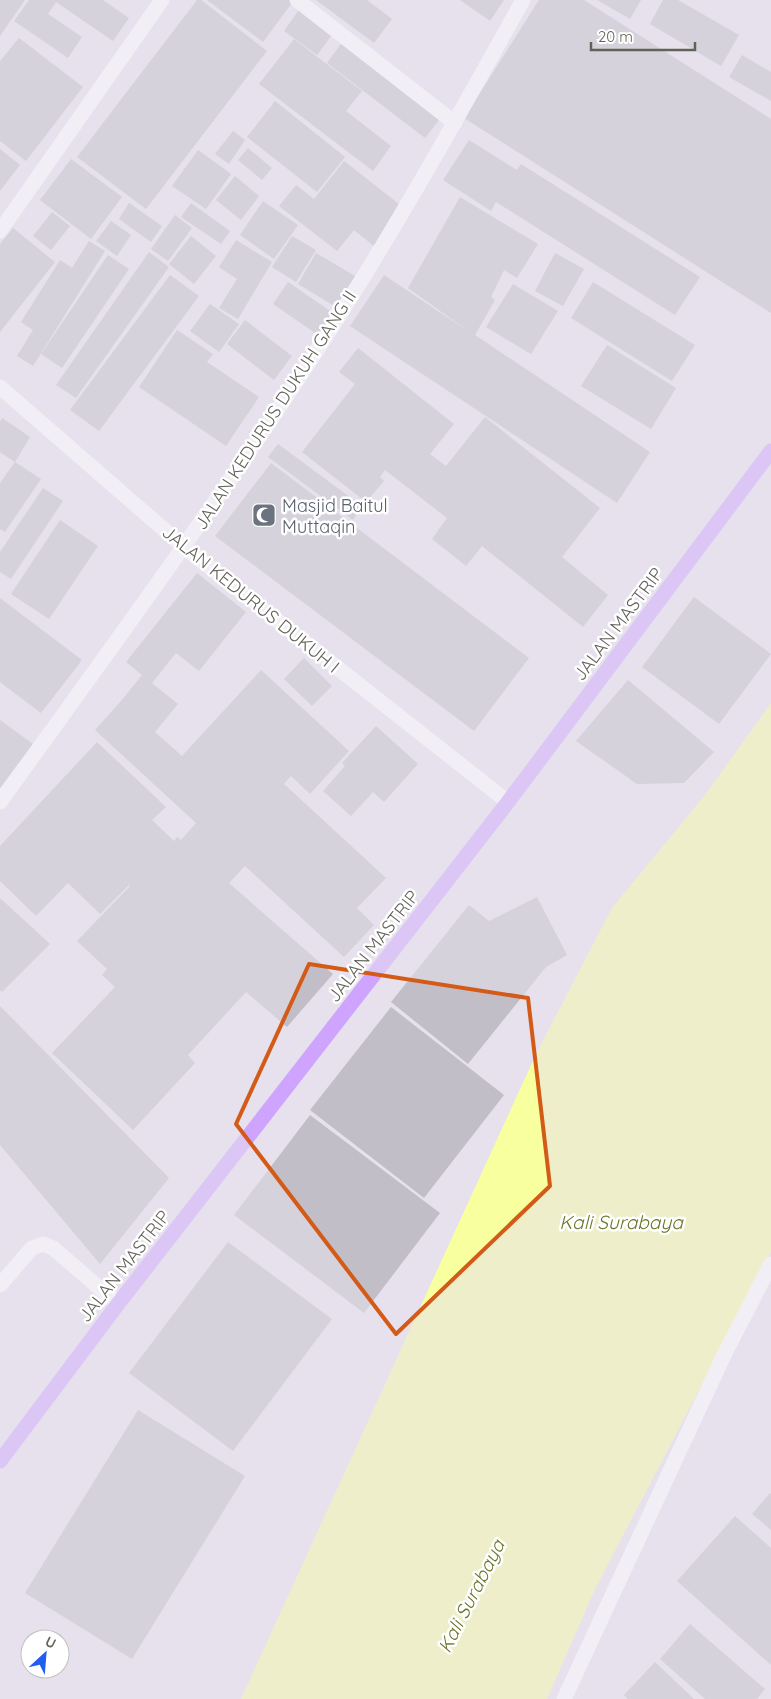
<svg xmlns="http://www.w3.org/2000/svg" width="771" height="1699" font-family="Quicksand,sans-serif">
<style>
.water{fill:#f8ff9f}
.building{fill:#c2bec8}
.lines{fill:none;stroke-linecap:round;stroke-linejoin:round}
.lane{stroke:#fff;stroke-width:15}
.street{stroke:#fff;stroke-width:15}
.primary{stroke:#cfa4ff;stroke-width:15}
.marked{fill:none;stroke:#d45a18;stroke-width:4;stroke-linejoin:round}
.labels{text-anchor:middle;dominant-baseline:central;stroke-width:5;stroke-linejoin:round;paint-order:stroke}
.street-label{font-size:18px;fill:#616359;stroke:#fff}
.worship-label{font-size:18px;fill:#5b616d;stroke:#fff;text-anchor:start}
.water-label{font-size:19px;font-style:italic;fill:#6a7629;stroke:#fff}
</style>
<rect width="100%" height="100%" fill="#e6e1ed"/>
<path class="water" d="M 771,703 L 771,1252 L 595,1589 L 547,1699 L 241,1699 L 537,1052 L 612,908 L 705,795 Z"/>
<g class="building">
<path d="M 0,0 L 25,0 L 0,36 Z"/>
<path d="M 29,0 L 103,0 L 129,18 L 113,41 L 56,2 L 48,14 L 82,37 L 68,58 L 14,21 Z"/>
<path d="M 197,0 L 201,0 L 267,51 L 146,209 L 77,157 Z"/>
<path d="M 207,0 L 294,0 L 263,42 Z"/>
<path d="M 316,0 L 367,0 L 392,19 L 374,43 Z"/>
<path d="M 460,0 L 504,0 L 490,21 Z"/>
<path d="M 539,0 L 584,0 L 771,119 L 771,313 L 464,118 Z"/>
<path d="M 597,0 L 641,0 L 630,19 Z"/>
<path d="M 663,0 L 678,0 L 739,35 L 721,66 L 650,24 Z"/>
<path d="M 301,7 L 334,32 L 317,55 L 284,31 Z"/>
<path d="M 19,38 L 83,87 L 26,161 L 0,141 L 0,61 Z"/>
<path d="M 294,39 L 362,91 L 346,111 L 391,146 L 373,171 L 259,84 Z"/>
<path d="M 341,44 L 439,120 L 425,138 L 327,63 Z"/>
<path d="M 742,55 L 771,72 L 771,101 L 729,77 Z"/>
<path d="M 275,101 L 345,157 L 317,192 L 247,137 Z"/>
<path d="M 233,131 L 245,140 L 229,164 L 215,154 Z"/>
<path d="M 469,140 L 517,170 L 521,164 L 700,277 L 675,315 L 496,202 L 491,211 L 443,180 Z"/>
<path d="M 248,148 L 272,168 L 262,180 L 238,160 Z"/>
<path d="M 0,149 L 20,165 L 0,191 Z"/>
<path d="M 198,150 L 231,174 L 206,209 L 172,186 Z"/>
<path d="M 71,159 L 122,197 L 91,239 L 40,200 Z"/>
<path d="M 344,161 L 404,208 L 374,246 L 354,230 L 337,251 L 279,206 L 296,185 L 314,199 Z"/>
<path d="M 235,176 L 259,196 L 241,220 L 216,200 Z"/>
<path d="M 460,197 L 538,244 L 517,278 L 504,270 L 491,297 L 495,300 L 475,335 L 650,452 L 617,503 L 350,326 L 384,275 L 471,333 L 408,288 Z"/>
<path d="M 263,201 L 298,225 L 274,259 L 240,235 Z"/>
<path d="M 129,203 L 162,226 L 151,242 L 119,219 Z"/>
<path d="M 191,203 L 230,231 L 221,244 L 181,217 Z"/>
<path d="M 52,212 L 70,226 L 51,250 L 33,236 Z"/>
<path d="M 175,215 L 192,228 L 168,261 L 151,249 Z"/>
<path d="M 111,221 L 131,235 L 117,256 L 96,241 Z"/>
<path d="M 13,228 L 55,262 L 0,332 L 0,244 Z"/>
<path d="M 191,236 L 216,256 L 194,284 L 169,264 Z"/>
<path d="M 292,236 L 316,250 L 296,282 L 272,267 Z"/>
<path d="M 236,240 L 272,262 L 238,319 L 219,308 L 237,279 L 219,267 Z"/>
<path d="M 89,241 L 105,251 L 33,366 L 17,356 L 33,330 L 21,322 L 60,260 L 72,268 Z"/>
<path d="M 149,252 L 169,267 L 76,398 L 56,385 Z"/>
<path d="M 316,253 L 355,276 L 336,307 L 298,284 Z"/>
<path d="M 555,253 L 584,269 L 563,306 L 535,291 Z"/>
<path d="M 108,255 L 129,269 L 62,368 L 41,354 Z"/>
<path d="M 170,275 L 199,296 L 99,431 L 70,410 Z"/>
<path d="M 288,282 L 333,313 L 318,335 L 273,304 Z"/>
<path d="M 593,282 L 695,345 L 672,381 L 571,318 Z"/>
<path d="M 513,284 L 558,311 L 531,354 L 486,327 Z"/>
<path d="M 210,304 L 239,324 L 219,352 L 190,331 Z"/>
<path d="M 245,320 L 292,356 L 274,380 L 227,344 Z"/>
<path d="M 177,330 L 213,354 L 207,362 L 259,397 L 226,446 L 139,387 Z"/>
<path d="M 607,345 L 676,388 L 651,429 L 581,386 Z"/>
<path d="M 358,348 L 454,424 L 430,454 L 446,466 L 485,417 L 600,508 L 562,557 L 608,595 L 583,627 L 482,546 L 466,566 L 432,539 L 447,518 L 385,470 L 380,477 L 384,481 L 366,502 L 302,452 L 355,384 L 339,372 Z"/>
<path d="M 2,418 L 30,437 L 15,462 L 0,452 L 0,422 Z"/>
<path d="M 278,444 L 362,506 L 353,520 L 268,457 Z"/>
<path d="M 15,462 L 41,479 L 5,532 L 0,529 L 0,483 Z"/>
<path d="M 271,463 L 529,658 L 474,731 L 215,536 Z"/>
<path d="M 43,488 L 63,501 L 11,579 L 0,572 L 0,552 Z"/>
<path d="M 60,520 L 98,546 L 49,619 L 11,594 Z"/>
<path d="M 197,573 L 246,612 L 199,671 L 176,653 L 152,683 L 178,704 L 155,732 L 182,756 L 261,670 L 349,751 L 310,794 L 291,776 L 284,784 L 386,878 L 357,908 L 374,925 L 344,957 L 245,866 L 229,883 L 333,974 L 287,1027 L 246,992 L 188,1055 L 195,1063 L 133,1130 L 52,1053 L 115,987 L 102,975 L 107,969 L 77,941 L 130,886 L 129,885 L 100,914 L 68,883 L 36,916 L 0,881 L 0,846 L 97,742 L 166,807 L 152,820 L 174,841 L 177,837 L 181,840 L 196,823 L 95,730 L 121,701 L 142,675 L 126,662 Z"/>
<path d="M 694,597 L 771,654 L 719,724 L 642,667 Z"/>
<path d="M 0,598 L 82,660 L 41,713 L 0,682 Z"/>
<path d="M 304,658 L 332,686 L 312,706 L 284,679 Z"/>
<path d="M 628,680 L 714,752 L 684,783 L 637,784 L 576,741 Z"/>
<path d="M 0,720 L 33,744 L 0,788 Z"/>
<path d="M 376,726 L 418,764 L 384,802 L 373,792 L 351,816 L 323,791 L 345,766 L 342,763 Z"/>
<path d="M 537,897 L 567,955 L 546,967 L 468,1064 L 391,1002 L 469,905 L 489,921 Z"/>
<path d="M 0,898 L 50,944 L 2,992 L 0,990 Z"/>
<path d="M 0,1006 L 169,1178 L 100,1264 L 0,1145 Z"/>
<path d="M 391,1007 L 504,1095 L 424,1198 L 310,1110 Z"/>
<path d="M 310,1115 L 440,1213 L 364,1313 L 234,1215 Z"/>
<path d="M 228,1242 L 332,1319 L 233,1451 L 129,1373 Z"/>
<path d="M 138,1410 L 245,1476 L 132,1659 L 25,1593 Z"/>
<path d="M 770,1493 L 771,1494 L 771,1530 L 752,1514 Z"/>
<path d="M 735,1516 L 771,1548 L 771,1665 L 677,1581 Z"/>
<path d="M 690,1624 L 765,1689 L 757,1699 L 705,1699 L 660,1659 Z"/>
<path d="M 655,1662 L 694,1699 L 628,1699 L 624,1695 Z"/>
</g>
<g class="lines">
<path class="lane" d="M 0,1285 L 32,1248 L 43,1244 L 53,1248 L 118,1304"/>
<g class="street">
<path d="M 297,0 L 455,123"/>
<path d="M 0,231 L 162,0"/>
<path d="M 0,387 L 184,547 L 508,802"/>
<path d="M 0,802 C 110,650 221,498 323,341 C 395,230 459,115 523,0"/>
<path d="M 564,1699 L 724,1355 L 771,1264"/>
</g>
<path class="primary" d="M 0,1461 L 118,1304 L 508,802 L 771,451"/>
</g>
<path d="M0 0H771V1699H0ZM 309,964 L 528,998 L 550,1186 L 396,1334 L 236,1124 Z" fill="#e6e1ed" fill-opacity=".55" fill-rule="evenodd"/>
<path class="marked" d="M 309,964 L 528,998 L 550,1186 L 396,1334 L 236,1124 Z"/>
<defs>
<g id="mosque-square" transform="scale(1.25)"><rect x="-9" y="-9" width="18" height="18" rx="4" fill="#6b7280" stroke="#fff"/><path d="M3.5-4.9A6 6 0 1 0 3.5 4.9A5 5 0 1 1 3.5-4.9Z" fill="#fff"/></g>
</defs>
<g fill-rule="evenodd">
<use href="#mosque-square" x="264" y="515"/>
</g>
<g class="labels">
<g class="street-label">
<text transform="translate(275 410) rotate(-57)">JALAN KEDURUS DUKUH GANG II</text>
<text transform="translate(251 599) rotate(39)">JALAN KEDURUS DUKUH I</text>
<text transform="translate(618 624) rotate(-53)">JALAN MASTRIP</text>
<text transform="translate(373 946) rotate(-52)">JALAN MASTRIP</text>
<text transform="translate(124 1266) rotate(-52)">JALAN MASTRIP</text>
</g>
<g class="worship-label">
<text x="282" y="505">Masjid Baitul<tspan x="282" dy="21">Muttaqin</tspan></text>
</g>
<g class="water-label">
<text x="621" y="1222">Kali Surabaya</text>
<text transform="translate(471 1596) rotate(-63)">Kali Surabaya</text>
</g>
</g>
<g transform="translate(45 1654) rotate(26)"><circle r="24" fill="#ffffff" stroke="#c0c1bd"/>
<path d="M0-4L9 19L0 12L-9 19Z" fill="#225df2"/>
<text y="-8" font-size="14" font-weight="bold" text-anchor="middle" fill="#616359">U</text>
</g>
<path d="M591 42v8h104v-8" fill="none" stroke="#616359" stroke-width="2.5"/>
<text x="598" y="42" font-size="15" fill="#616359" stroke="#ffffff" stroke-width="4" paint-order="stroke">20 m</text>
</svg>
